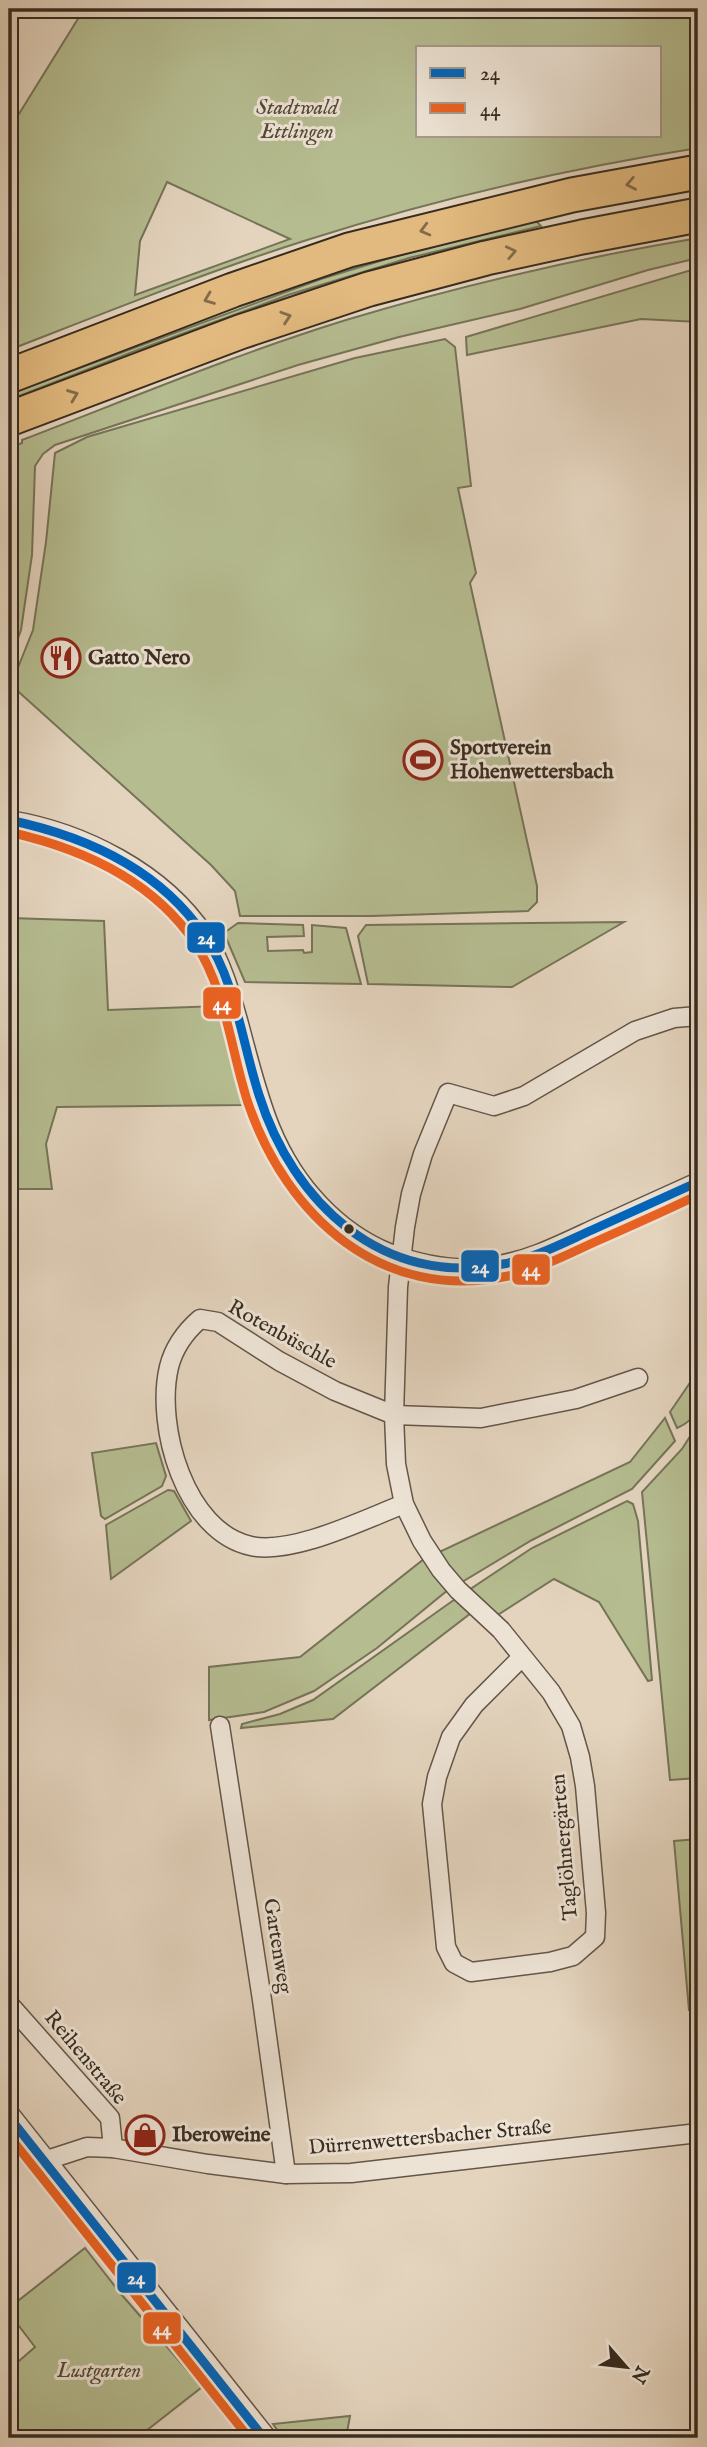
<svg xmlns="http://www.w3.org/2000/svg" width="707" height="2447" font-family="'IM FELL English',serif">
<style>
.green{fill:#b5bc90;stroke:#767458;stroke-width:2;fill-rule:evenodd}
.lines{fill:none;stroke-linecap:round;stroke-linejoin:round}
.minor-casing{stroke:#635648;stroke-width:21}
.tertiary-casing{stroke:#635648;stroke-width:26}
.motorway-casing{stroke:#382c20;stroke-width:37}
.minor{stroke:#ede3d5;stroke-width:18}
.tertiary{stroke:#ede3d5;stroke-width:23}
.motorway{stroke:#e2ba7f;stroke-width:33}
.bus-1-casing{stroke:#ede3d5;stroke-width:14}
.bus-2-casing{stroke:#ede3d5;stroke-width:14}
.bus-1{stroke:#0065bd;stroke-width:9}
.bus-2{stroke:#e96222;stroke-width:9}
.oneway{stroke:#846c4b}
.bus-dot{fill:#382c20;stroke:#ede3d5;stroke-width:2.5}
.labels{text-anchor:middle;dominant-baseline:central;stroke-width:6;stroke-linejoin:round;paint-order:stroke}
.park-label{font-size:21px;font-style:italic;fill:#514936;stroke:#ede3d5}
.poi-label{font-size:21px;font-weight:bold;fill:#382c20;stroke:#ede3d5;text-anchor:start}
.street-label{font-size:21px;fill:#382c20;stroke:#ede3d5}
.line-badge{stroke:#ede3d5;stroke-width:2.5}
.badge-label{font-size:19px;text-anchor:middle;font-weight:bold;fill:#fff}
</style>
<rect width="100%" height="100%" fill="#e4d4be"/>
<filter id="stains"><feTurbulence type="fractalNoise" baseFrequency=".00286" numOctaves="4"/><feColorMatrix values="0 0 0 0 .2 0 0 0 0 .09 0 0 0 0 .02 0 0 0 .5 -.17"/></filter>
<radialGradient id="worn" r=".72"><stop offset=".6" stop-color="#630" stop-opacity="0"/><stop offset="1" stop-color="#630" stop-opacity=".3"/></radialGradient>
<g class="green">
<path d="M 84,9 L 698,9 L 698,148 C 566,169 435,199 307,240 C 206,272 107,312 9,350 L 9,130 ZM 418,47 L 660,47 L 660,135 L 418,135 ZM 167,182 L 290,239 L 135,295 L 140,241 Z"/>
<path d="M 535,220 L 541,226 L 409,258 L 288,295 L 135,351 L 9,400 L 9,394 L 321,279 L 393,257 Z"/>
<path d="M 698,238 L 698,258 L 648,270 L 520,309 L 399,337 L 298,365 L 55,445 L 43,454 L 35,466 L 32,555 L 21,630 L 9,663 L 9,448 L 22,443 L 22,440 C 129,399 236,354 346,320 C 462,285 579,258 698,238 Z"/>
<path d="M 698,268 L 698,322 L 641,319 L 467,355 L 466,337 Z"/>
<path d="M 445,339 L 455,347 L 471,486 L 458,488 L 476,573 L 470,583 L 537,886 L 537,902 L 528,911 L 372,916 L 240,916 L 235,891 L 211,865 L 11,685 L 33,630 L 46,542 L 55,453 L 87,437 L 355,358 Z"/>
<path d="M 9,918 L 104,921 L 108,1010 L 219,1006 L 243,1105 L 57,1107 L 46,1144 L 52,1189 L 9,1189 Z"/>
<path d="M 624,922 L 512,987 L 368,984 L 358,936 L 366,925 Z"/>
<path d="M 238,923 L 303,925 L 304,936 L 267,937 L 268,951 L 303,950 L 304,953 L 312,952 L 312,925 L 346,928 L 361,984 L 245,982 L 224,933 Z"/>
<path d="M 698,1371 C 698,1396 704,1417 677,1428 L 670,1412 Z"/>
<path d="M 665,1418 L 675,1441 L 632,1489 L 532,1540 L 462,1582 L 435,1554 L 630,1462 Z"/>
<path d="M 698,1424 L 698,1778 L 670,1780 L 642,1492 L 682,1449 Z"/>
<path d="M 156,1443 L 166,1476 L 162,1486 L 105,1519 L 101,1516 L 92,1453 Z"/>
<path d="M 168,1490 L 174,1491 L 191,1521 L 111,1579 L 106,1525 Z"/>
<path d="M 627,1501 L 633,1504 L 638,1521 L 652,1680 L 648,1681 L 599,1602 L 554,1579 L 493,1618 L 466,1592 L 532,1548 Z"/>
<path d="M 424,1559 L 449,1589 L 377,1648 L 314,1691 L 264,1712 L 209,1720 L 209,1667 L 300,1657 Z"/>
<path d="M 458,1597 L 471,1613 L 333,1719 L 241,1728 L 242,1724 L 280,1714 L 313,1700 Z"/>
<path d="M 698,1839 L 698,2010 L 689,2010 L 674,1841 Z"/>
<path d="M 85,2248 L 121,2294 L 202,2387 L 137,2438 L 9,2438 L 9,2361 L 14,2356 L 19,2361 L 35,2347 L 9,2313 L 9,2308 Z"/>
<path d="M 350,2416 L 346,2438 L 283,2438 L 273,2424 Z"/>
</g>
<g class="lines">
<g class="minor-casing">
<g id="minor">
<path d="M 9,820 C 82,832 163,872 205,936 C 222,963 230,992 239,1024 C 257,1091 270,1154 320,1205 C 340,1226 362,1242 389,1253 C 421,1265 459,1272 493,1266 C 528,1261 560,1245 592,1230 C 628,1214 663,1198 698,1182"/>
<path d="M 404,1504 C 365,1519 293,1555 251,1546 C 185,1532 155,1426 169,1367 C 174,1347 185,1332 200,1319 L 218,1322 L 279,1361 L 335,1391 L 394,1415 L 481,1418 L 576,1399 L 638,1378"/>
<path d="M 522,1657 L 474,1705 L 451,1737 L 437,1777 L 432,1804 L 446,1947 L 454,1963 L 471,1972 L 550,1962 L 573,1956 L 595,1937 L 596,1913 L 585,1786 L 580,1757 L 571,1726 L 551,1692 L 501,1630 L 458,1590 L 441,1570 L 422,1541 L 404,1504 L 396,1464 L 394,1415 L 398,1287 L 405,1227 L 411,1194 L 423,1154 L 448,1093 L 494,1106 L 524,1096 L 635,1031 L 674,1018 L 698,1016"/>
<path d="M 220,1726 L 262,2000 L 286,2174"/>
<path d="M 9,2004 L 110,2118 L 113,2148"/>
<path d="M 44,2161 L 87,2147 L 113,2148 L 208,2164 L 286,2174 L 351,2173 L 698,2133"/>
</g>
</g>
<g class="tertiary-casing">
<path id="tertiary" d="M 9,2117 L 264,2438"/>
</g>
<g class="motorway-casing">
<g id="motorway">
<path d="M 9,376 L 233,290 L 349,250 L 572,195 L 698,172"/>
<path d="M 9,419 L 240,332 L 369,289 L 486,258 L 582,237 L 698,215"/>
</g>
</g>
<use href="#minor" class="minor"/>
<use href="#tertiary" class="tertiary"/>
<use href="#motorway" class="motorway"/>
<g class="bus-1-casing">
<g id="bus-1">
<path d="M 9,820 C 85,836 159,869 204,935 C 236,981 242,1043 259,1095 C 293,1203 383,1288 503,1264 C 535,1258 563,1243 592,1230 C 627,1214 663,1198 698,1182"/>
<path d="M 9,2117 L 264,2438"/>
</g>
</g>
<g class="bus-2-casing">
<g id="bus-2">
<path d="M 9,832 C 80,848 153,880 195,943 C 226,990 231,1051 248,1103 C 287,1217 382,1303 508,1276 C 540,1269 568,1254 597,1241 C 631,1226 665,1211 698,1195"/>
<path d="M 9,2136 L 249,2438"/>
</g>
</g>
<use href="#bus-1" class="bus-1"/>
<use href="#bus-2" class="bus-2"/>
</g>
<defs><path id="oneway-chevron" d="M-2-3.5L2.5 0L-2 3.5" fill="none" stroke-width="1.6" stroke-linecap="round" stroke-linejoin="round" transform="scale(1.75)"/></defs>
<g class="oneway">
<use href="#oneway-chevron" transform="translate(631 184) rotate(169)"/>
<use href="#oneway-chevron" transform="translate(425 230) rotate(165)"/>
<use href="#oneway-chevron" transform="translate(511 252) rotate(-12)"/>
<use href="#oneway-chevron" transform="translate(209 299) rotate(159)"/>
<use href="#oneway-chevron" transform="translate(286 317) rotate(-18)"/>
<use href="#oneway-chevron" transform="translate(73 395) rotate(-21)"/>
</g>
<defs>
<g id="restaurant-ring" transform="scale(2.0125)"><circle r="9.5" fill="#ede3d5" stroke="#8f2418" stroke-width="1.5"/><path d="M-5-6h1v4h1v-4h1v4h1v-4h1v5L-1.5 .5V6h-2V.5L-5-1ZM5-6V6H3V1.5H1.5Q1.5-4 5-6Z" fill="#8f2418"/></g>
<g id="stadium-ring" transform="scale(2.0125)"><circle r="9.5" fill="#ede3d5" stroke="#8f2418" stroke-width="1.5"/><path d="M0-5a6.5 5 0 1 0 0 10a6.5 5 0 1 0 0-10ZM-3.5-1.8h7v3.6h-7Z" fill="#8f2418"/></g>
<g id="shop-ring" transform="scale(2.0125)"><circle r="9.5" fill="#ede3d5" stroke="#8f2418" stroke-width="1.5"/><path d="M-5-2.5h2.3a2.7 3.5 0 0 1 5.4 0H5L5.5 6h-11ZM-1.5-2.5h3a1.5 2.3 0 0 0-3 0Z" fill="#8f2418"/></g>
</defs>
<g fill-rule="evenodd">
<use href="#restaurant-ring" x="61" y="658"/>
<use href="#stadium-ring" x="423" y="760"/>
<use href="#shop-ring" x="145" y="2135"/>
</g>
<circle class="bus-dot" cx="349" cy="1229" r="6"/>
<g class="labels">
<g class="park-label">
<text x="297" y="108">Stadtwald<tspan x="297" dy="24">Ettlingen</tspan></text>
<text x="99" y="2371">Lustgarten</text>
</g>
<g class="poi-label">
<text x="88" y="658">Gatto Nero</text>
<text x="450" y="748">Sportverein<tspan x="450" dy="24">Hohenwettersbach</tspan></text>
<text x="172" y="2135">Iberoweine</text>
</g>
<g class="street-label">
<text transform="translate(282 1335) rotate(29)">Rotenbüschle</text>
<text transform="translate(565 1847) rotate(-95)">Taglöhnergärten</text>
<text transform="translate(277 1946) rotate(81)">Gartenweg</text>
<text transform="translate(85 2058) rotate(50)">Reihenstraße</text>
<text transform="translate(430 2138) rotate(-5)">Dürrenwettersbacher Straße</text>
</g>
</g>
<g class="line-badge">
<rect x="186" y="921" width="40" height="33" rx="7" fill="#0065bd"/>
<rect x="202" y="986" width="40" height="34" rx="7" fill="#e96222"/>
<rect x="460" y="1249" width="40" height="34" rx="7" fill="#0065bd"/>
<rect x="511" y="1253" width="40" height="33" rx="7" fill="#e96222"/>
<rect x="116" y="2261" width="41" height="33" rx="7" fill="#0065bd"/>
<rect x="142" y="2311" width="40" height="34" rx="7" fill="#e96222"/>
</g>
<g class="badge-label">
<text x="206" y="944">24</text>
<text x="222" y="1010">44</text>
<text x="480" y="1273">24</text>
<text x="531" y="1276">44</text>
<text x="136" y="2284">24</text>
<text x="162" y="2335">44</text>
</g>
<rect width="707" height="2447" fill="none" stroke="#e4d4be" stroke-width="35"/>
<rect x="10" y="10" width="686" height="2426" fill="none" stroke="#382c20" stroke-width="3.5"/>
<rect x="18" y="18" width="672" height="2412" fill="none" stroke="#382c20" stroke-width="2"/>
<rect x="416" y="46" width="245" height="91" fill="#ede3d5" stroke="#a59a8d" stroke-width="2"/>
<rect x="430" y="68" width="35" height="10" fill="#0065bd" stroke="#a59a8d" stroke-width="2"/>
<text x="480" y="80" font-size="21" fill="#382c20">24</text>
<rect x="430" y="103" width="35" height="10" fill="#e96222" stroke="#a59a8d" stroke-width="2"/>
<text x="480" y="116" font-size="21" fill="#382c20">44</text>
<g transform="translate(626 2367) rotate(118)" stroke="#ede3d5" stroke-width="5" paint-order="stroke">
<path d="M0-5L12 26L0 18L-12 26Z" fill="#382c20"/>
<text y="-10" font-size="19" font-weight="bold" text-anchor="middle" fill="#382c20">N</text>
</g>
<rect width="100%" height="100%" filter="url(#stains)"/>
<rect width="100%" height="100%" fill="url(#worn)"/>
</svg>
